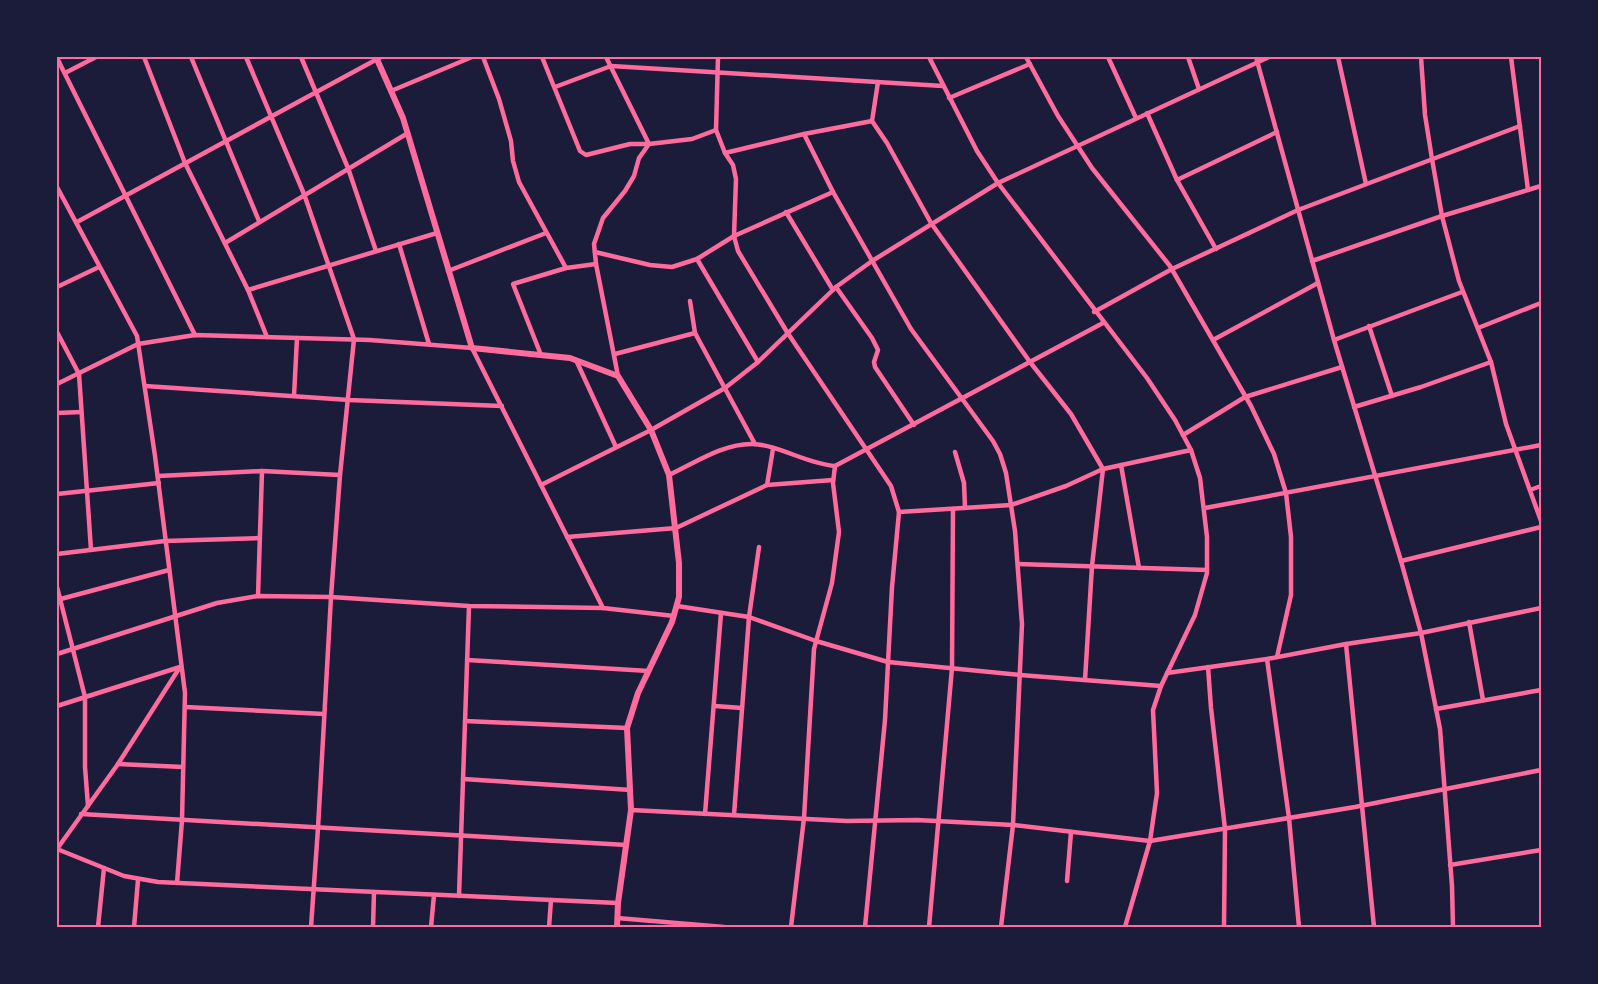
<svg xmlns="http://www.w3.org/2000/svg" width="1598" height="984" font-family="'Fira Sans',sans-serif">
<style>
.lines{fill:none;stroke-linecap:round;stroke-linejoin:round}
.minor{stroke:#ff6b9d;stroke-width:4.5}
.tertiary{stroke:#ff6b9d;stroke-width:6}
.neatline{fill:none;stroke:#ff6b9d;stroke-width:2}
</style>
<rect width="100%" height="100%" fill="#1b1b3a"/>
<g class="lines">
<g class="minor">
<path d="M 144,57 L 185,163 L 248,290 L 267,337"/>
<path d="M 191,57 L 259,221"/>
<path d="M 246,57 L 304,194 L 354,339 L 340,475 L 331,597 L 318,828 L 311,927"/>
<path d="M 301,57 L 348,168 L 376,251"/>
<path d="M 483,57 L 499,99 L 511,141 L 513,161 L 519,182 L 566,268"/>
<path d="M 542,57 L 580,151 L 586,155 L 630,144 L 649,144 L 606,57"/>
<path d="M 718,57 L 716,130 L 725,153 L 733,165 L 736,179 L 734,236 L 738,251 L 787,332 L 891,486 L 899,512 L 892,587 L 885,720 L 865,927"/>
<path d="M 929,57 L 977,151 L 998,183 L 1147,378 L 1175,420 L 1191,450 L 1200,478 L 1207,537 L 1207,573 L 1195,615 L 1161,686 L 1153,710 L 1157,793 L 1150,841 L 1125,927"/>
<path d="M 1026,57 L 1058,116 L 1092,168 L 1170,266 L 1251,406 L 1274,454 L 1286,493 L 1291,537 L 1291,595 L 1277,657"/>
<path d="M 1108,57 L 1136,118"/>
<path d="M 1188,57 L 1199,89"/>
<path d="M 1256,57 L 1334,340 L 1401,561 L 1421,633 L 1440,729 L 1452,886 L 1453,927"/>
<path d="M 1338,57 L 1366,184"/>
<path d="M 1421,57 L 1425,115 L 1432,159 L 1442,216 L 1459,281 L 1491,362 L 1506,424 L 1541,521"/>
<path d="M 1511,57 L 1528,190"/>
<path d="M 57,58 L 195,335"/>
<path d="M 65,73 L 96,57"/>
<path d="M 878,82 L 872,121 L 887,143 L 931,223 L 1030,362 L 1071,414 L 1103,469 L 1092,566 L 1085,680"/>
<path d="M 555,87 L 611,66 L 943,86"/>
<path d="M 391,91 L 472,57"/>
<path d="M 949,98 L 1030,64"/>
<path d="M 1147,113 L 1177,180 L 1216,249"/>
<path d="M 804,134 L 833,192 L 911,329 L 993,441 L 1000,454 L 1006,473 L 1015,531 L 1022,624 L 1013,825 L 1001,927"/>
<path d="M 725,153 L 804,134 L 872,121"/>
<path d="M 1177,180 L 1277,132"/>
<path d="M 57,187 L 137,336 L 155,456 L 185,693 L 182,820 L 177,883"/>
<path d="M 786,212 L 833,290"/>
<path d="M 77,222 L 381,57"/>
<path d="M 225,243 L 408,133"/>
<path d="M 399,244 L 429,344"/>
<path d="M 595,252 L 650,265 L 672,267 L 697,259 L 734,236 L 833,192"/>
<path d="M 697,259 L 758,362"/>
<path d="M 1312,261 L 1442,216 L 1541,186"/>
<path d="M 448,271 L 546,233"/>
<path d="M 57,287 L 99,267"/>
<path d="M 836,287 L 872,338 L 878,350 L 874,362 L 875,367 L 914,425"/>
<path d="M 248,290 L 437,233"/>
<path d="M 690,301 L 695,333 L 755,444"/>
<path d="M 1094,312 L 1172,269 L 1298,210 L 1520,126"/>
<path d="M 1369,326 L 1392,396"/>
<path d="M 1478,328 L 1541,303"/>
<path d="M 57,332 L 79,374 L 91,550"/>
<path d="M 1213,340 L 1318,283"/>
<path d="M 1334,340 L 1462,292"/>
<path d="M 615,354 L 695,333"/>
<path d="M 541,355 L 513,284 L 566,268 L 596,264"/>
<path d="M 576,360 L 616,447"/>
<path d="M 618,376 L 596,264 L 594,244 L 603,218 L 625,191 L 634,176 L 639,158 L 649,144 L 692,139 L 716,130"/>
<path d="M 57,384 L 138,344 L 195,335 L 370,340 L 472,348 L 603,608"/>
<path d="M 145,386 L 349,400 L 502,406"/>
<path d="M 294,396 L 297,338"/>
<path d="M 1354,407 L 1421,387 L 1491,362"/>
<path d="M 57,413 L 81,412"/>
<path d="M 1183,435 L 1245,397 L 1342,367"/>
<path d="M 955,452 L 964,483 L 965,508"/>
<path d="M 1121,465 L 1139,568"/>
<path d="M 669,475 C 695,463 724,443 753,444 C 779,445 807,464 835,466 L 1103,323"/>
<path d="M 158,476 L 262,471 L 340,475"/>
<path d="M 541,485 L 651,430 L 725,388 L 758,362 L 836,287 L 872,261 L 998,183 L 1269,57"/>
<path d="M 767,485 L 773,449"/>
<path d="M 1530,490 L 1541,486"/>
<path d="M 57,494 L 159,483"/>
<path d="M 1205,508 L 1541,445"/>
<path d="M 899,512 L 1011,505 L 1066,486 L 1103,469 L 1191,450"/>
<path d="M 567,537 L 676,528 L 767,485 L 833,480"/>
<path d="M 57,554 L 165,541 L 260,538"/>
<path d="M 1401,561 L 1541,527"/>
<path d="M 1018,564 L 1207,570"/>
<path d="M 57,587 L 85,697 L 85,767 L 88,806"/>
<path d="M 258,596 L 262,471"/>
<path d="M 57,600 L 169,570"/>
<path d="M 677,606 L 749,617 L 816,641 L 888,662 L 1020,675 L 1161,686"/>
<path d="M 1469,622 L 1483,700"/>
<path d="M 1346,644 L 1374,927"/>
<path d="M 57,654 L 217,603 L 258,596 L 331,597 L 469,606 L 603,608 L 674,616"/>
<path d="M 1267,659 L 1289,818 L 1299,927"/>
<path d="M 467,660 L 649,671"/>
<path d="M 1208,667 L 1211,708 L 1225,829 L 1224,927"/>
<path d="M 1167,673 L 1267,659 L 1346,644 L 1421,633 L 1541,608"/>
<path d="M 57,706 L 180,667"/>
<path d="M 715,706 L 742,708"/>
<path d="M 185,707 L 324,714"/>
<path d="M 1436,709 L 1541,690"/>
<path d="M 465,721 L 627,728"/>
<path d="M 118,764 L 183,767"/>
<path d="M 463,779 L 631,790"/>
<path d="M 631,810 L 847,821 L 917,820 L 1013,825 L 1150,841 L 1355,807 L 1541,770"/>
<path d="M 81,814 L 627,845"/>
<path d="M 705,814 L 721,613"/>
<path d="M 734,815 L 749,617 L 759,547"/>
<path d="M 57,849 L 124,876 L 158,882 L 618,903"/>
<path d="M 57,849 L 118,764 L 180,667"/>
<path d="M 1450,865 L 1541,850"/>
<path d="M 1067,881 L 1071,832"/>
<path d="M 459,896 L 469,606"/>
<path d="M 617,918 L 724,927"/>
<path d="M 98,927 L 104,868"/>
<path d="M 134,927 L 138,880"/>
<path d="M 373,927 L 374,892"/>
<path d="M 431,927 L 434,895"/>
<path d="M 549,927 L 551,900"/>
<path d="M 791,927 L 804,818 L 814,649 L 832,583 L 839,532 L 833,483 L 835,466"/>
<path d="M 929,927 L 952,668 L 953,509"/>
</g>
<path class="tertiary" d="M 376,57 L 403,118 L 472,348 L 570,358 L 618,376 L 651,430 L 669,475 L 679,563 L 679,597 L 672,622 L 638,693 L 627,728 L 631,810 L 618,903 L 617,927"/>
</g>
<rect width="1598" height="984" fill="none" stroke="#1b1b3a" stroke-width="117"/>
<rect x="58" y="58" width="1482" height="868" class="neatline"/>
</svg>
